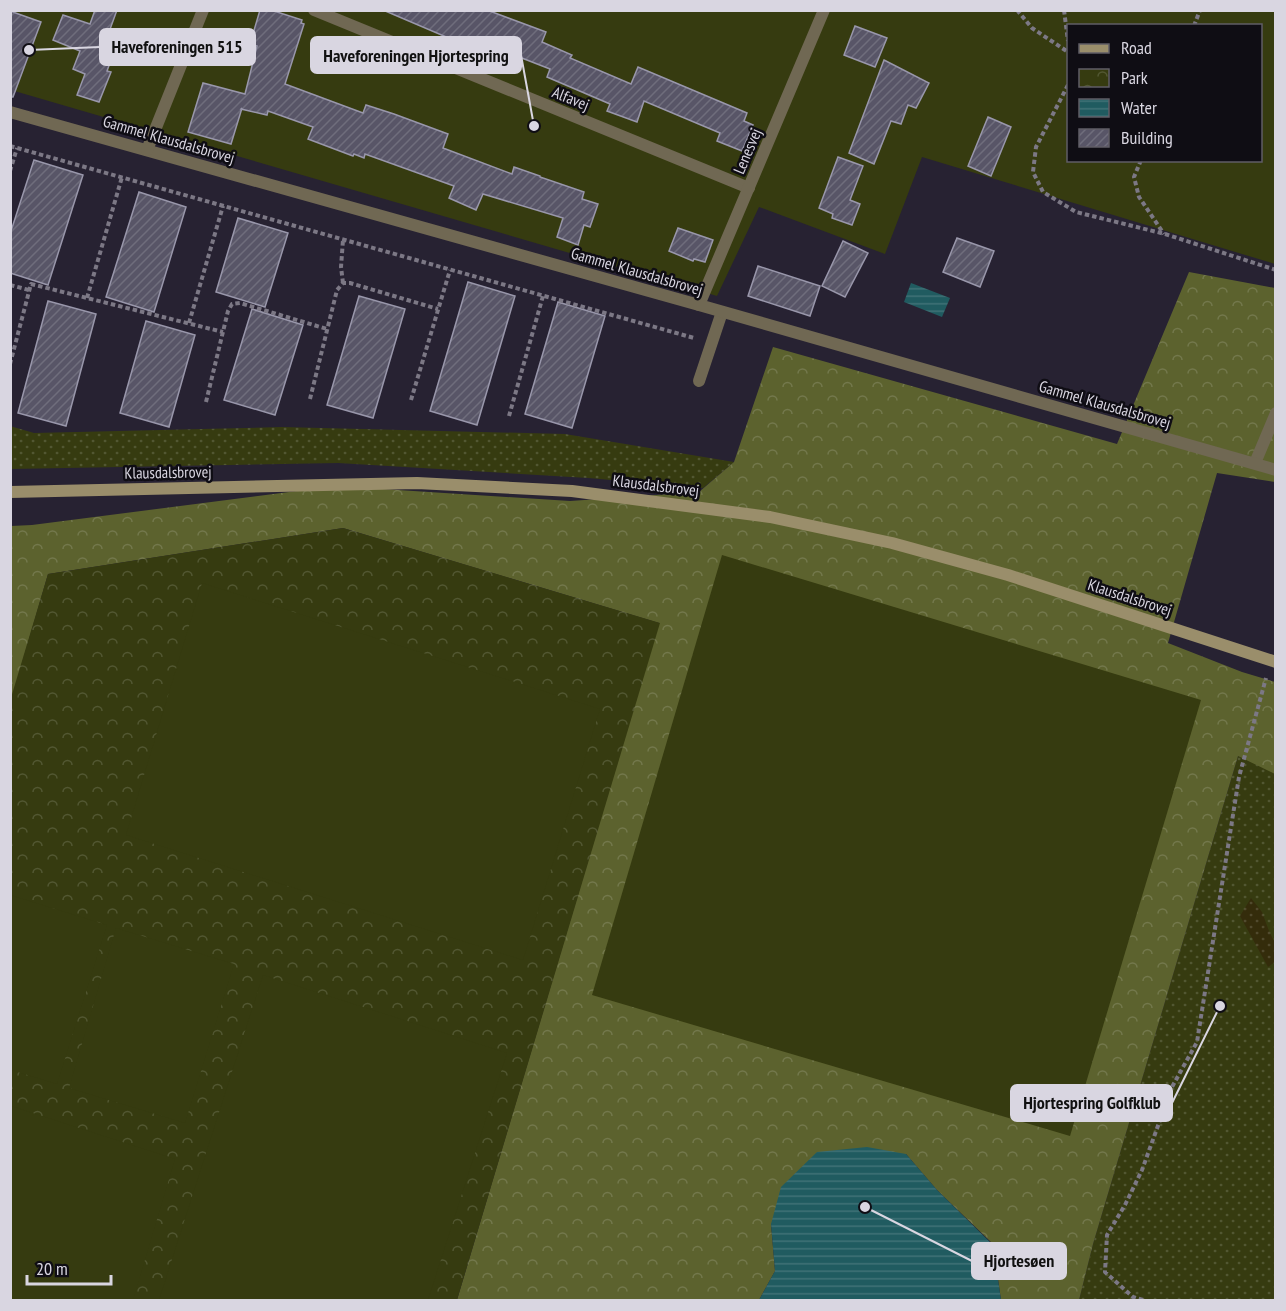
<svg xmlns="http://www.w3.org/2000/svg" width="1286" height="1311" font-family="'PT Sans Narrow',sans-serif">
<style>
.grass{fill:url(#grass-dots)}
.forest{fill:url(#forest-crowns)}
.sand{fill:url(#sand-dots)}
.park{fill:url(#park-crowns)}
.garden{fill:#363b10;fill-rule:evenodd}
.water{fill:url(#water-rules)}
.building{fill:url(#building-hatch);stroke:#9997ab;stroke-width:1.5}
.lines{fill:none;stroke-linecap:round;stroke-linejoin:round}
.path{stroke:#7c7885;stroke-width:4;stroke-dasharray:4.5 3;stroke-linecap:butt}
.lane{stroke:#706853;stroke-width:12}
.street{stroke:#706853;stroke-width:12}
.secondary{stroke:#9a8e6b;stroke-width:12}
.labels{text-anchor:middle;dominant-baseline:central;stroke-width:5;stroke-linejoin:round;paint-order:stroke}
.street-label{font-size:16px;fill:#d9d6e1;stroke:#0f0d14}
.leader{fill:none;stroke:#d9d6e1;stroke-width:2}
.callout-dot{fill:#d9d6e1;stroke:#0f0d14;stroke-width:2}
.callout{fill:#d9d6e1;stroke:#d9d6e1;stroke-width:2}
.callout-label{font-size:18px;text-anchor:middle;font-weight:bold;fill:#111}
</style>
<defs>
<pattern id="grass-dots" width="8" height="8" patternUnits="userSpaceOnUse" patternTransform="scale(1.5)"><rect width="8" height="8" fill="#363b10"/><path d="M2 2h.1M6 6h.1" fill="none" stroke="#525732" stroke-width="1.8" stroke-linecap="round"/></pattern>
<pattern id="forest-crowns" width="20" height="18" patternUnits="userSpaceOnUse" patternTransform="scale(1.5)"><rect width="20" height="18" fill="#5c622e"/><path d="M2 6a3 3 0 1 1 6 0M12 15a3 3 0 1 1 6 0" fill="none" stroke="#73784c"/></pattern>
<pattern id="sand-dots" width="8" height="8" patternUnits="userSpaceOnUse" patternTransform="scale(1.5)"><rect width="8" height="8" fill="#342c0b"/><path d="M2 2h.1M6 6h.1" fill="none" stroke="#514a2e" stroke-width="1.8" stroke-linecap="round"/></pattern>
<pattern id="park-crowns" width="20" height="18" patternUnits="userSpaceOnUse" patternTransform="scale(1.5)"><rect width="20" height="18" fill="#363b10"/><path d="M2 6a3 3 0 1 1 6 0M12 15a3 3 0 1 1 6 0" fill="none" stroke="#525732"/></pattern>
<pattern id="water-rules" width="6" height="5" patternUnits="userSpaceOnUse" patternTransform="scale(1.5)"><rect width="6" height="5" fill="#205b60"/><path d="M0 2.5h6" fill="none" stroke="#407276"/></pattern>
<pattern id="building-hatch" width="6" height="6" patternUnits="userSpaceOnUse" patternTransform="scale(1.5)"><rect width="6" height="6" fill="#585567"/><path d="M-1 1l2-2M0 6l6-6M5 7l2-2" fill="none" stroke="#6f6d7c"/></pattern>
</defs>
<rect width="100%" height="100%" fill="#272232"/>
<g class="grass">
<path d="M 10,426 L 34,433 L 282,427 L 565,434 L 734,462 L 703,488 L 588,478 L 338,463 L 11,469 Z"/>
<path d="M 1238,756 L 1275,767 L 1275,1300 L 1079,1300 L 1093,1244 Z"/>
</g>
<path class="forest" d="M 1189,272 L 1275,288 L 1275,482 L 1217,473 L 1168,643 L 1242,672 L 1275,682 L 1275,774 L 1238,756 L 1093,1244 L 1079,1300 L 1001,1300 L 993,1244 L 937,1190 L 906,1154 L 771,1224 L 775,1271 L 759,1300 L 457,1300 L 659,623 L 343,528 L 48,574 L 11,701 L 11,526 L 32,525 L 336,486 L 570,501 L 699,492 L 734,462 L 773,347 L 1117,444 Z"/>
<path class="sand" d="M 1251,898 L 1262,912 L 1269,931 L 1275,943 L 1275,962 L 1268,967 L 1240,916 Z"/>
<path class="park" d="M 343,528 L 660,623 L 457,1300 L 11,1300 L 10,701 L 48,574 Z"/>
<g class="garden">
<path d="M 10,11 L 1275,11 L 1275,264 L 922,157 L 885,254 L 759,207 L 717,296 L 11,90 ZM 1068,26 L 1260,26 L 1260,160 L 1068,160 Z"/>
<path d="M 722,555 L 1201,700 L 1070,1136 L 592,995 Z"/>
<path d="M 202,583 L 600,709 L 523,960 L 126,835 Z"/>
<path d="M 10,895 L 107,925 L 57,1084 L 11,1070 Z"/>
<path d="M 116,928 L 234,964 L 185,1123 L 69,1088 Z"/>
<path d="M 263,975 L 507,1053 L 428,1300 L 159,1300 Z"/>
<path d="M 11,1106 L 175,1159 L 133,1300 L 11,1300 Z"/>
</g>
<g class="water">
<path d="M 911,283 L 950,298 L 942,317 L 904,302 Z"/>
<path d="M 867,1147 L 906,1154 L 937,1190 L 993,1245 L 1001,1300 L 759,1300 L 775,1271 L 771,1224 L 781,1187 L 817,1152 Z"/>
</g>
<g class="building">
<path d="M 95,10 L 117,10 L 109,32 L 120,36 L 107,71 L 111,72 L 99,102 L 77,95 L 85,74 L 73,69 L 80,51 L 53,40 L 63,15 L 90,24 Z"/>
<path d="M 260,10 L 271,10 L 302,20 L 301,23 L 304,24 L 285,84 L 363,113 L 366,105 L 394,114 L 448,134 L 443,148 L 512,174 L 514,167 L 540,176 L 540,177 L 584,192 L 582,199 L 598,204 L 590,227 L 584,225 L 578,245 L 557,237 L 563,218 L 483,194 L 476,210 L 449,198 L 454,186 L 365,154 L 364,158 L 354,154 L 353,156 L 308,139 L 313,127 L 268,111 L 267,115 L 241,109 L 242,108 L 231,144 L 188,132 L 203,83 L 245,94 L 257,46 L 250,44 Z"/>
<path d="M 383,10 L 487,10 L 546,32 L 542,42 L 572,55 L 570,58 L 631,84 L 638,67 L 747,113 L 744,121 L 753,125 L 742,151 L 717,141 L 720,133 L 644,101 L 637,122 L 607,111 L 610,104 L 547,77 L 550,69 L 496,48 L 493,57 Z"/>
<path d="M 10,11 L 41,22 L 13,97 L 10,97 Z"/>
<path d="M 855,26 L 887,38 L 875,67 L 844,55 Z"/>
<path d="M 884,60 L 929,83 L 916,108 L 908,105 L 901,124 L 891,121 L 874,164 L 849,153 Z"/>
<path d="M 988,117 L 1011,127 L 991,176 L 968,166 Z"/>
<path d="M 838,157 L 863,166 L 850,200 L 860,204 L 852,225 L 832,218 L 833,214 L 819,208 Z"/>
<path d="M 34,160 L 83,175 L 48,285 L 10,273 L 10,234 Z"/>
<path d="M 139,192 L 186,207 L 154,312 L 106,297 Z"/>
<path d="M 238,218 L 288,233 L 265,307 L 216,292 Z"/>
<path d="M 678,228 L 713,240 L 705,262 L 694,259 L 693,261 L 669,251 Z"/>
<path d="M 957,238 L 994,251 L 980,287 L 943,272 Z"/>
<path d="M 843,241 L 868,253 L 845,297 L 822,286 Z"/>
<path d="M 758,266 L 820,286 L 810,316 L 748,296 Z"/>
<path d="M 468,282 L 515,296 L 477,425 L 430,411 Z"/>
<path d="M 359,296 L 405,309 L 373,418 L 327,405 Z"/>
<path d="M 48,301 L 96,314 L 66,426 L 18,413 Z"/>
<path d="M 558,302 L 605,316 L 572,428 L 525,414 Z"/>
<path d="M 252,309 L 303,325 L 275,415 L 224,400 Z"/>
<path d="M 146,321 L 195,335 L 169,427 L 120,413 Z"/>
</g>
<g class="lines">
<g class="path">
<path d="M 1017,10 L 1032,28 L 1068,52"/>
<path d="M 1064,10 L 1068,41"/>
<path d="M 1194,26 L 1200,10"/>
<path d="M 1068,85 L 1036,147 L 1033,172 L 1043,192 L 1076,212 L 1165,234 L 1276,270"/>
<path d="M 10,146 L 694,338"/>
<path d="M 1141,160 L 1134,177 L 1139,197 L 1164,234"/>
<path d="M 10,171 L 17,148"/>
<path d="M 343,283 L 341,267 L 343,240"/>
<path d="M 10,285 L 29,290"/>
<path d="M 87,298 L 122,177"/>
<path d="M 189,323 L 223,206"/>
<path d="M 10,364 L 31,284 L 223,332"/>
<path d="M 310,399 L 337,290 L 343,283 L 350,283 L 438,309"/>
<path d="M 411,400 L 450,270"/>
<path d="M 206,402 L 228,311 L 232,304 L 240,303 L 327,329"/>
<path d="M 509,416 L 543,296"/>
<path d="M 1143,1300 L 1133,1297 L 1105,1272 L 1107,1235 L 1125,1205 L 1142,1170 L 1172,1087 L 1197,1042 L 1239,777 L 1266,678"/>
</g>
<g class="lane">
<path d="M 314,10 L 749,188"/>
<path d="M 699,305 L 824,10"/>
<path d="M 699,381 L 722,312"/>
<path d="M 1255,463 L 1276,413"/>
</g>
<g class="street">
<path d="M 10,112 L 699,305 L 1276,470"/>
<path d="M 147,150 L 203,10"/>
</g>
<path class="secondary" d="M 10,492 L 417,483 L 572,491 L 770,517 L 892,543 L 1008,575 L 1276,662"/>
</g>
<g class="labels">
<g class="street-label">
<text transform="translate(571 98) rotate(22)">Alfavej</text>
<text transform="translate(169 139) rotate(16)">Gammel Klausdalsbrovej</text>
<text transform="translate(747 151) rotate(-67)">Lenesvej</text>
<text transform="translate(637 271) rotate(16)">Gammel Klausdalsbrovej</text>
<text transform="translate(1105 404) rotate(16)">Gammel Klausdalsbrovej</text>
<text transform="translate(168 472) rotate(-1)">Klausdalsbrovej</text>
<text transform="translate(656 485) rotate(7)">Klausdalsbrovej</text>
<text transform="translate(1130 597) rotate(18)">Klausdalsbrovej</text>
</g>
</g>
<path class="leader" d="M29 50L100 47M534 126L521 55M1220 1006L1172 1103M865 1207L972 1261"/>
<g class="callout-dot">
<circle cx="29" cy="50" r="6"/>
<circle cx="534" cy="126" r="6"/>
<circle cx="1220" cy="1006" r="6"/>
<circle cx="865" cy="1207" r="6"/>
</g>
<g class="callout">
<rect x="100" y="29" width="155" height="36" rx="6"/>
<rect x="311" y="37" width="210" height="36" rx="6"/>
<rect x="1011" y="1085" width="161" height="36" rx="6"/>
<rect x="972" y="1243" width="94" height="36" rx="6"/>
</g>
<g class="callout-label">
<text x="177" y="53">Haveforeningen 515</text>
<text x="416" y="62">Haveforeningen Hjortespring</text>
<text x="1092" y="1109">Hjortespring Golfklub</text>
<text x="1019" y="1267">Hjortesøen</text>
</g>
<rect width="1286" height="1311" fill="none" stroke="#d9d6e1" stroke-width="24"/>
<rect x="1067" y="24" width="195" height="138" fill="#0f0d14" stroke="#605d66" stroke-width="1.5"/>
<rect x="1079" y="44" width="30" height="9" fill="#9a8e6b" stroke="#605d66" stroke-width="1.5"/>
<text x="1121" y="54" font-size="18" fill="#d9d6e1">Road</text>
<rect x="1079" y="69" width="30" height="18" fill="url(#park-crowns)" stroke="#605d66" stroke-width="1.5"/>
<text x="1121" y="84" font-size="18" fill="#d9d6e1">Park</text>
<rect x="1079" y="99" width="30" height="18" fill="url(#water-rules)" stroke="#605d66" stroke-width="1.5"/>
<text x="1121" y="114" font-size="18" fill="#d9d6e1">Water</text>
<rect x="1079" y="129" width="30" height="18" fill="url(#building-hatch)" stroke="#605d66" stroke-width="1.5"/>
<text x="1121" y="144" font-size="18" fill="#d9d6e1">Building</text>
<path d="M27 1275v9h84v-9" fill="none" stroke="#d9d6e1" stroke-width="3"/>
<text x="36" y="1275" font-size="18" fill="#d9d6e1" stroke="#0f0d14" stroke-width="4.5" paint-order="stroke">20 m</text>
</svg>
